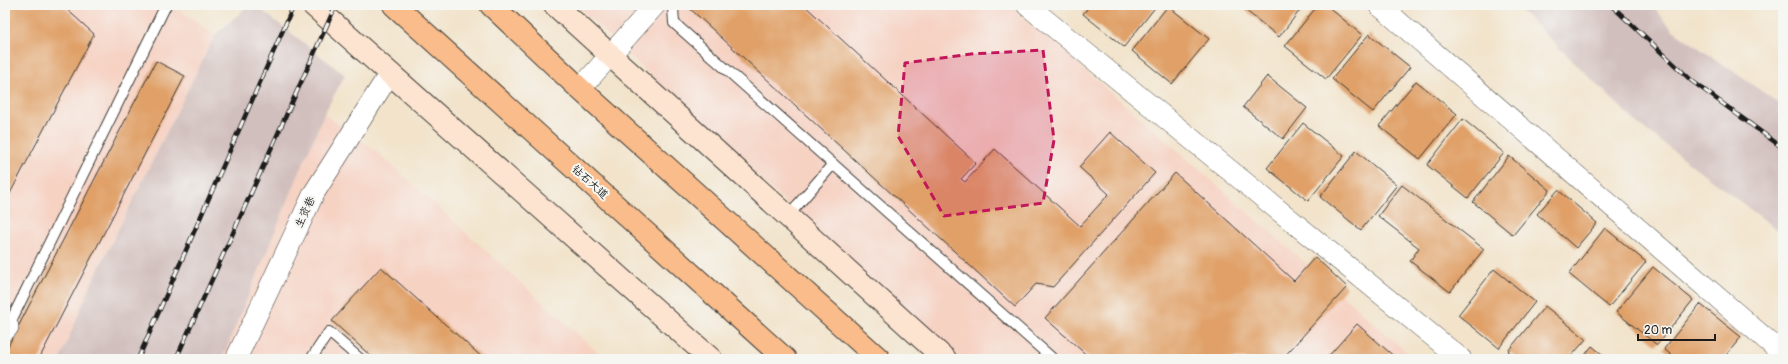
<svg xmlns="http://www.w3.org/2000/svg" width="1788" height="364" font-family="Pangolin,'LXGW WenKai TC',sans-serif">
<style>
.built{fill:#f6d2c3}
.industrial{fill:#d1bfbd}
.building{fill:#e0a067}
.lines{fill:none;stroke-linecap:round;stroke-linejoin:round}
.lane-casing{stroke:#3c3a36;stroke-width:12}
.street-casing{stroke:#3c3a36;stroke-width:22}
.secondary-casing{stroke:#3c3a36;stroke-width:24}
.highway-casing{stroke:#3c3a36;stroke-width:24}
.lane{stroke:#fff;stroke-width:10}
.street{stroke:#fff;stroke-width:21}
.secondary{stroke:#fde4d0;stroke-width:22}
.highway{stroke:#f9bc8a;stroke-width:22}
.rail-casing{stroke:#1c1c1c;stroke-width:4.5}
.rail{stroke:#f6f6f2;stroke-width:3;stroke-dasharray:9;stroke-linecap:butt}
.marked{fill:#c2185b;fill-opacity:0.2;stroke:#c2185b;stroke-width:3;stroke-dasharray:8 5;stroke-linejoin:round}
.labels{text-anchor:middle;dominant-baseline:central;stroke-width:4;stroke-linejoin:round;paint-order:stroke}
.street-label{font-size:11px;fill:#1c1c1c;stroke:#f6f6f2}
</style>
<rect width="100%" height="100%" fill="#f6f6f2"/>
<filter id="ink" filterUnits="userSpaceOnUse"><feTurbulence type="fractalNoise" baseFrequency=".025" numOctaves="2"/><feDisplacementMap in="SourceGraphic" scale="8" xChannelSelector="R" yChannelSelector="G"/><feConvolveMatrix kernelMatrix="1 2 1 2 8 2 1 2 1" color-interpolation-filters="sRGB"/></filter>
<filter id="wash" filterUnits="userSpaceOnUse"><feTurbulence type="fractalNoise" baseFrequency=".012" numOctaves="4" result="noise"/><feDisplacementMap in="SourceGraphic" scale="16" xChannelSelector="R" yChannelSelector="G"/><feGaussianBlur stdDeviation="0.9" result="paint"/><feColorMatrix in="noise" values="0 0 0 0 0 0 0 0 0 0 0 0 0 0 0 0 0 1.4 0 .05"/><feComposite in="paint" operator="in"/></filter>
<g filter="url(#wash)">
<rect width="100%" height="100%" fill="#f2e3ca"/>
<g class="built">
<path d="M 5,5 L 172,5 L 215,35 L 92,281 L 60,359 L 5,359 Z"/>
<path d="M 576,5 L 1011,5 L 1415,359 L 950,359 Z"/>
<path d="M 324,114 L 376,151 L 605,359 L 222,359 Z"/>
</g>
<g class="industrial">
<path d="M 249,5 L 255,5 L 345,75 L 324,114 L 222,359 L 60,359 L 92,282 L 215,35 Z"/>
<path d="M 1515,5 L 1652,5 L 1673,30 L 1783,106 L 1783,234 L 1638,124 Z"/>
</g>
<g id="blocks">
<g class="building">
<path d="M 5,5 L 62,5 L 94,34 L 5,203 Z"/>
<path d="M 686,5 L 804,5 L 976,163 L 961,179 L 965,182 L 995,149 L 1080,226 L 1109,194 L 1079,167 L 1110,132 L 1155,173 L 1053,287 L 1036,284 L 1015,307 Z"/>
<path d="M 1090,5 L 1157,5 L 1124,47 L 1083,14 Z"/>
<path d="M 1239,5 L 1304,5 L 1279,37 Z"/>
<path d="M 1318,5 L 1326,5 L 1362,35 L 1326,79 L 1285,46 Z"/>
<path d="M 1168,6 L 1209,39 L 1172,84 L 1132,51 Z"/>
<path d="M 1369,34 L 1410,67 L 1373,112 L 1332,79 Z"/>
<path d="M 156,61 L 185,76 L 39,359 L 5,359 L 5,352 Z"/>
<path d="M 1267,76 L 1307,108 L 1283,139 L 1243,107 Z"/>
<path d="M 1416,81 L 1457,114 L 1420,159 L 1379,126 Z"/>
<path d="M 1463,119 L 1504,153 L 1468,198 L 1427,165 Z"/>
<path d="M 1303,123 L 1344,156 L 1308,201 L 1267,168 Z"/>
<path d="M 1356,151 L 1397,185 L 1361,230 L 1320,197 Z"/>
<path d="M 1509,156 L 1550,190 L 1513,235 L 1473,202 Z"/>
<path d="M 1175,173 L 1294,281 L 1315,257 L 1347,287 L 1282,359 L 1091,359 L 1045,318 Z"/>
<path d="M 1402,185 L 1484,249 L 1450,292 L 1410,261 L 1419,248 L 1378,216 Z"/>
<path d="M 1558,190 L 1597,223 L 1576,248 L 1537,214 Z"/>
<path d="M 1605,228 L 1646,262 L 1609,307 L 1569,274 Z"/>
<path d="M 381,267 L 484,359 L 374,359 L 332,321 Z"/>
<path d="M 1653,267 L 1693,300 L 1657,345 L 1616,312 Z"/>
<path d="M 1494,269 L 1535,302 L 1499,348 L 1458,315 Z"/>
<path d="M 1700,304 L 1741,337 L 1723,359 L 1676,359 L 1664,349 Z"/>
<path d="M 1545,306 L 1586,339 L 1569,359 L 1518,359 L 1508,351 Z"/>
<path d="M 1357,324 L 1397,359 L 1326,359 Z"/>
<path d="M 1592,346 L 1608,359 L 1582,359 Z"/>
</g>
</g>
</g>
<g filter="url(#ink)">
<use href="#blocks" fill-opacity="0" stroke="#3c3a36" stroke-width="1"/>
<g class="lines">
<g class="lane-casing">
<g id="lane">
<path d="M 673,8 L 674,23 L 833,164"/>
<path d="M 788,216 L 833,164 L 1053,359"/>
<path d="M 8,327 L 166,5"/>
<path d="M 311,359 L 329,332 L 360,359"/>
</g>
</g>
<g class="street-casing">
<g id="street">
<path d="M 1027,5 L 1461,359"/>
<path d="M 1379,5 L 1783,354"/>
<path d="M 580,89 L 655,5"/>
<path d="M 5,324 L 8,327 L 5,330"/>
<path d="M 236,359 L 314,193 L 390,73"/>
</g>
</g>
<g class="secondary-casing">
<g id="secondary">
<path d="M 313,5 L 711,359"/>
<path d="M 555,5 L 945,359"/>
</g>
</g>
<g class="highway-casing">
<g id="highway">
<path d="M 394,5 L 785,359"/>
<path d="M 491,5 L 580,89 L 879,359"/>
</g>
</g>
<use href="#lane" class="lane"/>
<use href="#street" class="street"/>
<use href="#secondary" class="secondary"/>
<use href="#highway" class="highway"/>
<g class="rail-casing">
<g id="rail">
<path d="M 1611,5 L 1692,81 L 1783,148"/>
<path d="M 138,359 L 294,5"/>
<path d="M 176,359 L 336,5"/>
</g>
</g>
<use href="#rail" class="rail"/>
</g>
</g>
<path class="marked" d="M 1043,50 L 1054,140 L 1043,203 L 944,216 L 898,136 L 905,63 L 971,54 Z"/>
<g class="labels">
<g class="street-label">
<text transform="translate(590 182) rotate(42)">钻石大道</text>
<text transform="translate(305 212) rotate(-65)">生资巷</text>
</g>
</g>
<rect width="1788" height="364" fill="none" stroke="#f6f6f2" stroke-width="20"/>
<path d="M1638 334v6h77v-6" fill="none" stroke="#1c1c1c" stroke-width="2"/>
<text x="1644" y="334" font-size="12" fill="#1c1c1c" stroke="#f6f6f2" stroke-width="3" paint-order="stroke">20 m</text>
</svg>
